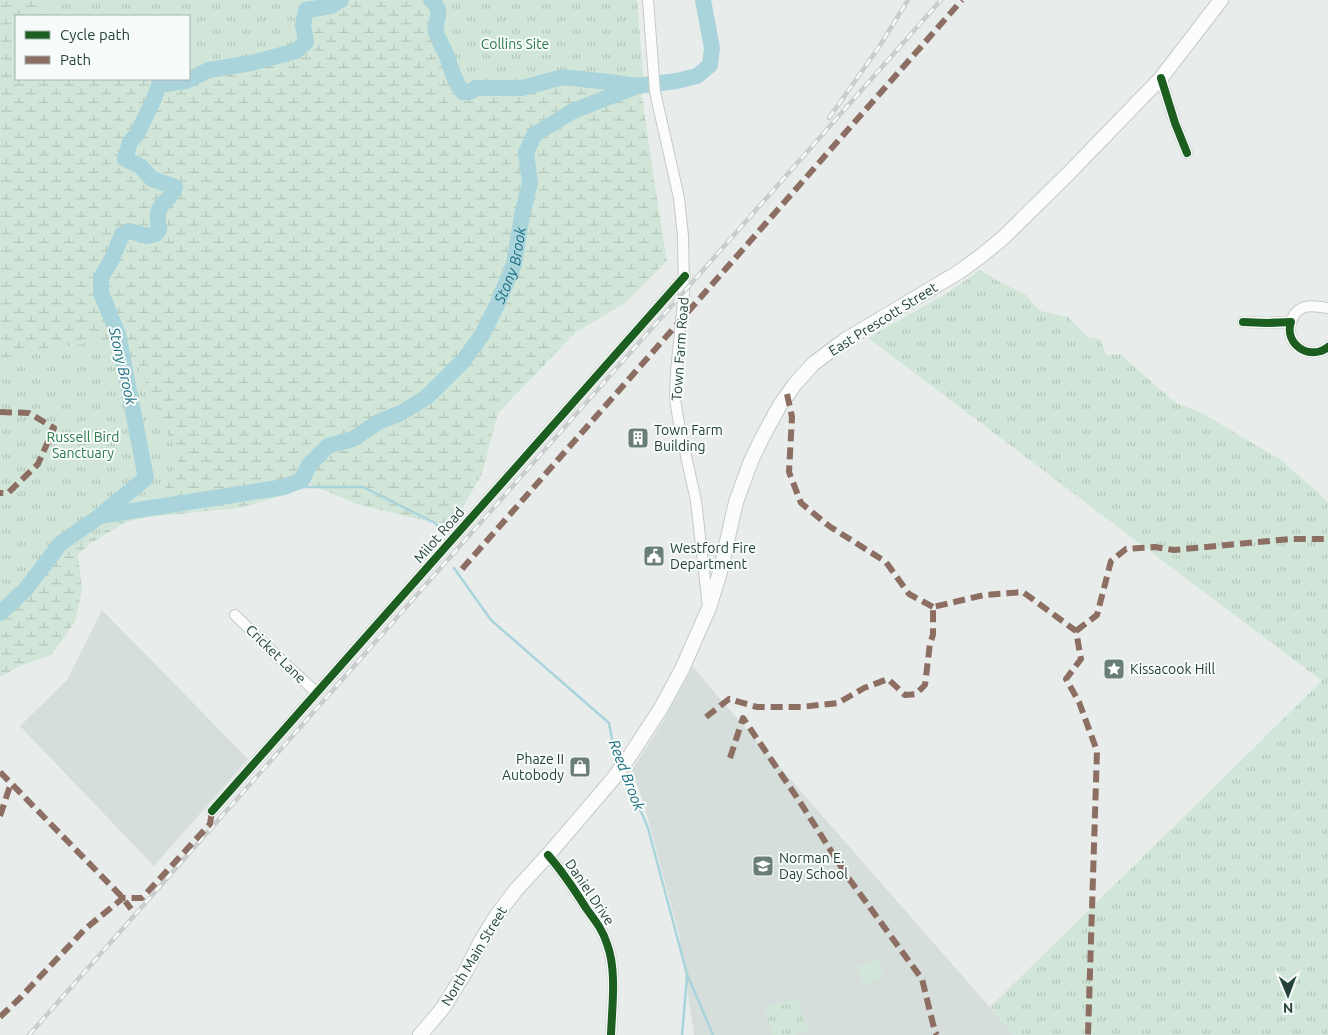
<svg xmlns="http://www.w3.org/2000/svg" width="1328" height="1035" font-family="Ubuntu,sans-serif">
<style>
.built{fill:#d6dedb}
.wetland{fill:url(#wetland-marsh);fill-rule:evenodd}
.park{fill:url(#park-tufts)}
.pitch{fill:#d1e6d8}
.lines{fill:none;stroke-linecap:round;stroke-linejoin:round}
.stream{stroke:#a9d4db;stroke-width:2.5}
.river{stroke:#a9d4db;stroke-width:16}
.street-casing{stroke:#c5cac8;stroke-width:12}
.secondary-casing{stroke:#c3cbc8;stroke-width:16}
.street{stroke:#fcfcfc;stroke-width:10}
.secondary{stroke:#fcfcfc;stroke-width:14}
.rail-casing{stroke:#c9cdcc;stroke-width:4.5}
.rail{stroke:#f7fbf9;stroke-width:2.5;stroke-dasharray:8;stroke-linecap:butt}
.quiet{stroke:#8d6e63;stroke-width:6;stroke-dasharray:12 6;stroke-linecap:butt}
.cycleway-casing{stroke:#f7fbf9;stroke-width:11}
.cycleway{stroke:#1b5e20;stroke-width:8}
.labels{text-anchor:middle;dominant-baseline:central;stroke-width:4;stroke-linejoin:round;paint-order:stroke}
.park-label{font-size:14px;fill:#2d7a4b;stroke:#f7fbf9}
.street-label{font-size:14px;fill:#24423a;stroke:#f7fbf9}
.poi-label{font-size:14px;fill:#24423a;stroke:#f7fbf9;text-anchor:start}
.water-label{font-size:15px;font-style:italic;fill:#1c6f80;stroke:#f7fbf9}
</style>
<defs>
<pattern id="wetland-marsh" width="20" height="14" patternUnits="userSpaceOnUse" patternTransform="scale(1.25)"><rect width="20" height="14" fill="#d1e6d8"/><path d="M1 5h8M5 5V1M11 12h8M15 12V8" fill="none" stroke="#b3c6ba"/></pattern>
<pattern id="park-tufts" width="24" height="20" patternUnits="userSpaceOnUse" patternTransform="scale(1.25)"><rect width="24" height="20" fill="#d1e6d8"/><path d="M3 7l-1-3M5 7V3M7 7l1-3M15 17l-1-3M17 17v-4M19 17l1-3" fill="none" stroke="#b3c6ba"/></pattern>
</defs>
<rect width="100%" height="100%" fill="#e8edeb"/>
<g class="built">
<path d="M 102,610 L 248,759 L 154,866 L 20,726 L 67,680 Z"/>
<path d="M 693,666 L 709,686 L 1014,1035 L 694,1035 L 679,934 L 643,801 L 632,770 L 664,720 Z"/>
</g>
<path class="wetland" d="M 0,0 L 632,0 C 639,88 653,174 667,261 L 625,303 L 576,332 L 498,413 L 482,474 L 454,522 L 435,523 L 359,505 L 309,484 L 274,498 L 240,508 L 147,517 L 126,522 L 90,544 L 78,554 L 82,590 L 75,622 L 51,655 L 20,666 L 0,677 ZM 16,16 L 189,16 L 189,79 L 16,79 Z"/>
<g class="park">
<path d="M 43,0 L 341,0 L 331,6 L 306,11 L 303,25 L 306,42 L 296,51 L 251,63 L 209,70 L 186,81 L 159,85 L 159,79 L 189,79 L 189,16 L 43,16 Z"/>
<path d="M 431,0 L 637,0 L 644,85 L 637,86 L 609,82 L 563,77 L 522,88 L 476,88 L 470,92 L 463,92 C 454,83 451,66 446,54 C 443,47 438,39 436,32 C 433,19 446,13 431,0 Z"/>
<path d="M 980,270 L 1000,282 L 1026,295 L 1037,308 L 1041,311 L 1068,317 L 1087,337 L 1100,339 L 1106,355 L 1120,354 L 1176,403 L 1202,413 L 1281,460 L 1321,495 L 1328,503 L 1328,1035 L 1014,1035 L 990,1007 L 1322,681 L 868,338 L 947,293 Z"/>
<path d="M 92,342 L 135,358 L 179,459 L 161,498 L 94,537 L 39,561 L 0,622 L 0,363 L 27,353 Z"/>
<path d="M 797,999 L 808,1031 L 793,1035 L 773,1035 L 764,1007 Z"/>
</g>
<path class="pitch" d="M 876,959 L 884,975 L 864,985 L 856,968 Z"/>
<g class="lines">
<g class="stream">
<path d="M 284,487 L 363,487 L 435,523 L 447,536"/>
<path d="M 454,568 L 491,620 L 609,723 L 614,749 L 620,762"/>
<path d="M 624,772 L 648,828 L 687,974 L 713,1035"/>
<path d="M 682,1035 L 687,977"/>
</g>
<g class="river">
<path d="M 431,0 C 446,13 433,19 436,32 C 438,39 443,47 446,54 C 451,66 454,83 463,92 L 470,92 L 476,88 L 522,88 L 563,77 L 609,82 L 637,86"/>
<path d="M 101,515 L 146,478 L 118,334 L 101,293 L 101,278 L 113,257 L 122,234 L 129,231 L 147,236 L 156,234 L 159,230 C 158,222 156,213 161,206 C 167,197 171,200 175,187 L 152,179 L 140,166 L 125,159 L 130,142 L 137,134 L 153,101 L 159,85 L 186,81 L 209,70 L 251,63 L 296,51 L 306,42 L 303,25 L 306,10 L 331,6 L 341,0"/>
<path id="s1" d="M 0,613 L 25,590 L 61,543 L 100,516 L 284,487 L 302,480 L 309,465 L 328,446 L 353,439 L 378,422 L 401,413 L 427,397 L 463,361 L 482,335 L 497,305 L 514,264 L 522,215 L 530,183 L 526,153 L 534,135 L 573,111 L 637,86 L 677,81 L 697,76 L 710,65 L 712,48 L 703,0"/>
</g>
<g class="street-casing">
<g id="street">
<path d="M 648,0 L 655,92 L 679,198 L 683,236 L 684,292 L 676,372 L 675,399 L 679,424 L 696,501 L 708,607"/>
<path d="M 1161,78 L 1175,123 L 1187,153"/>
<path d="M 1243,322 L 1267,323 L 1291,322 C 1285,340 1302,357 1321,351 C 1323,350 1326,349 1328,347"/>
<path d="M 1291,322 C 1297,303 1312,305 1328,308"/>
<path d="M 235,615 L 281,660 L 317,693"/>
<path d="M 212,811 L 685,276"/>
<path d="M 548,855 C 562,871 574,889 586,908 C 594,919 603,930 607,944 C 617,970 612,1007 611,1035"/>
</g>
</g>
<g class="secondary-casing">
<path id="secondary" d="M 420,1035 L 443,1008 L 467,969 L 481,941 L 497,915 L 515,891 L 548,855 L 613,779 L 629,757 L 661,708 L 682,669 L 709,608 L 720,572 L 736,502 L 751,461 L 762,438 L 780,405 L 795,384 L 813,364 L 845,340 L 959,272 L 981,256 L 1003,238 L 1069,173 L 1161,78 L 1221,0"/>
</g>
<use href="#street" class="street"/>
<use href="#secondary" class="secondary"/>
<g class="rail-casing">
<g id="rail">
<path d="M 829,118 L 879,47 L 908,0"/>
<path d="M 29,1035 L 941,0"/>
</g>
</g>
<use href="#rail" class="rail"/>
<g class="quiet">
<path d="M 787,394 L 792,417 L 789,472 L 801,503 L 829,526 L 886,562 L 909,594 L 933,607"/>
<path d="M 0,412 L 29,413 L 54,428 L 38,464 L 8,493 L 0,493"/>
<path d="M 462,569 L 962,0"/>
<path d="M 1076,631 L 1097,615 L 1111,561 L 1126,549 L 1155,547 L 1174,550 L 1290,539 L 1328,539"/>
<path d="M 706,717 L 729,699 L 757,707 L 801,707 L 838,703 L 864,688 L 888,679 L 905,695 L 916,694 L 925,685 L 930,643 L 933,635 L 933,607 L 984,595 L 1023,592 L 1076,631 L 1081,659 L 1066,679 L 1079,702 L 1097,751 L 1088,1035"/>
<path d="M 730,758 L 743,718 L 800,802 L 847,876 L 922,979 L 935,1032 L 937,1035"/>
<path d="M 0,772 L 123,898 L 131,909"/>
<path d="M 0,816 L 11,783"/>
<path d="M 0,1017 L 21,997 L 85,929 L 123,898 L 142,898 L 210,824 L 212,811"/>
</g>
<g class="cycleway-casing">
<g id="cycleway">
<path d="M 1161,78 L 1175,123 L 1187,153"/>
<path d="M 1243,322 L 1267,323 L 1291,322 C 1285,340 1302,357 1321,351 C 1323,350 1326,349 1328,347"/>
<path d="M 212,811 L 685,276"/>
<path d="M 548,855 C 562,871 574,889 586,908 C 594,919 603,930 607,944 C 617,970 612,1007 611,1035"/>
</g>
</g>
<use href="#cycleway" class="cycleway"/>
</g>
<defs>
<g id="building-square" transform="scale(1.125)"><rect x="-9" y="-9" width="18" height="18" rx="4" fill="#697e78" stroke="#f7fbf9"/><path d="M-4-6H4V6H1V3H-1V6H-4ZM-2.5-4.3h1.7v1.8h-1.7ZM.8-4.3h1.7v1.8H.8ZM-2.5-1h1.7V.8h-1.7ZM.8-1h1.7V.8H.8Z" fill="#fff"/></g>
<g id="civic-square" transform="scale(1.125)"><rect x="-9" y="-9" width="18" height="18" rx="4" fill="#697e78" stroke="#f7fbf9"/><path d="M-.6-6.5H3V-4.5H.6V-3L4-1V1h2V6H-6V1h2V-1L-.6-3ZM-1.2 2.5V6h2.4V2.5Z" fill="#fff"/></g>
<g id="sight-square" transform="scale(1.125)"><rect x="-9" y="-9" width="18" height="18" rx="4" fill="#697e78" stroke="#f7fbf9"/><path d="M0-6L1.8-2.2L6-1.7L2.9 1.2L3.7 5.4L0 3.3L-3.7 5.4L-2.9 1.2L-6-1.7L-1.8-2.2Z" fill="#fff"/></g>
<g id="shop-square" transform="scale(1.125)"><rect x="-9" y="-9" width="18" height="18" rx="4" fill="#697e78" stroke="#f7fbf9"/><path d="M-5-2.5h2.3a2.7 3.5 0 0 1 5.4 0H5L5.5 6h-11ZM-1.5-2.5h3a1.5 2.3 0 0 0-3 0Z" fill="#fff"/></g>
<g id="school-square" transform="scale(1.125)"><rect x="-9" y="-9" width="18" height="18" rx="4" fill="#697e78" stroke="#f7fbf9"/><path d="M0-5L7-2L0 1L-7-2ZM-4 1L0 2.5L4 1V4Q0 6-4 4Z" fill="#fff"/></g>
</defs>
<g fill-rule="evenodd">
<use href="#building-square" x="638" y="438"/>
<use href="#civic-square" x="654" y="556"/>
<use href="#sight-square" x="1114" y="669"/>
<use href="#shop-square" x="580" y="767"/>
<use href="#school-square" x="763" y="866"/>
</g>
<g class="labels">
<g class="park-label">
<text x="515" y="44">Collins Site</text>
<text x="83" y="437">Russell Bird<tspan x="83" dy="16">Sanctuary</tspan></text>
</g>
<g class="street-label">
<text transform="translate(883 319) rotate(-32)">East Prescott Street</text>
<text transform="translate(680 349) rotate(-86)">Town Farm Road</text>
<text transform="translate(439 535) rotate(-49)">Milot Road</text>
<text transform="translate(276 654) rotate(44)">Cricket Lane</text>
<text transform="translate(590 892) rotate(56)">Daniel Drive</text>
<text transform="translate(474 956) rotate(-59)">North Main Street</text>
</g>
<g class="poi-label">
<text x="654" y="430">Town Farm<tspan x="654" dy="16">Building</tspan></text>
<text x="670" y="548">Westford Fire<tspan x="670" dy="16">Department</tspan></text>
<text x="1130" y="669">Kissacook Hill</text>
<text x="564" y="759" text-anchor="end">Phaze II<tspan x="564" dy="16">Autobody</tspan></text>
<text x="779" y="858">Norman E.<tspan x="779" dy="16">Day School</tspan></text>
</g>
<g class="water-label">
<text stroke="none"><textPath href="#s1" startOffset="660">Stony Brook</textPath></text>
<text transform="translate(123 366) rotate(77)">Stony Brook</text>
<text transform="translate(627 775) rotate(69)">Reed Brook</text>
</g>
</g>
<rect x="15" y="15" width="175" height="65" fill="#f7fbf9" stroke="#a3b1ad"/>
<rect x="25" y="31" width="25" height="8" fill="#1b5e20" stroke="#a3b1ad"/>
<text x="60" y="40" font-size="15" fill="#24423a">Cycle path</text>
<rect x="25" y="56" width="25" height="8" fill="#8d6e63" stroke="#a3b1ad"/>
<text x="60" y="65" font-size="15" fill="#24423a">Path</text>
<g transform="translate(1288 995) rotate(179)" stroke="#f7fbf9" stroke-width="4" paint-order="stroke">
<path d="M0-4L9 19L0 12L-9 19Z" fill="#24423a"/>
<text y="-8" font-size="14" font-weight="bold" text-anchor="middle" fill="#24423a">N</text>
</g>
</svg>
